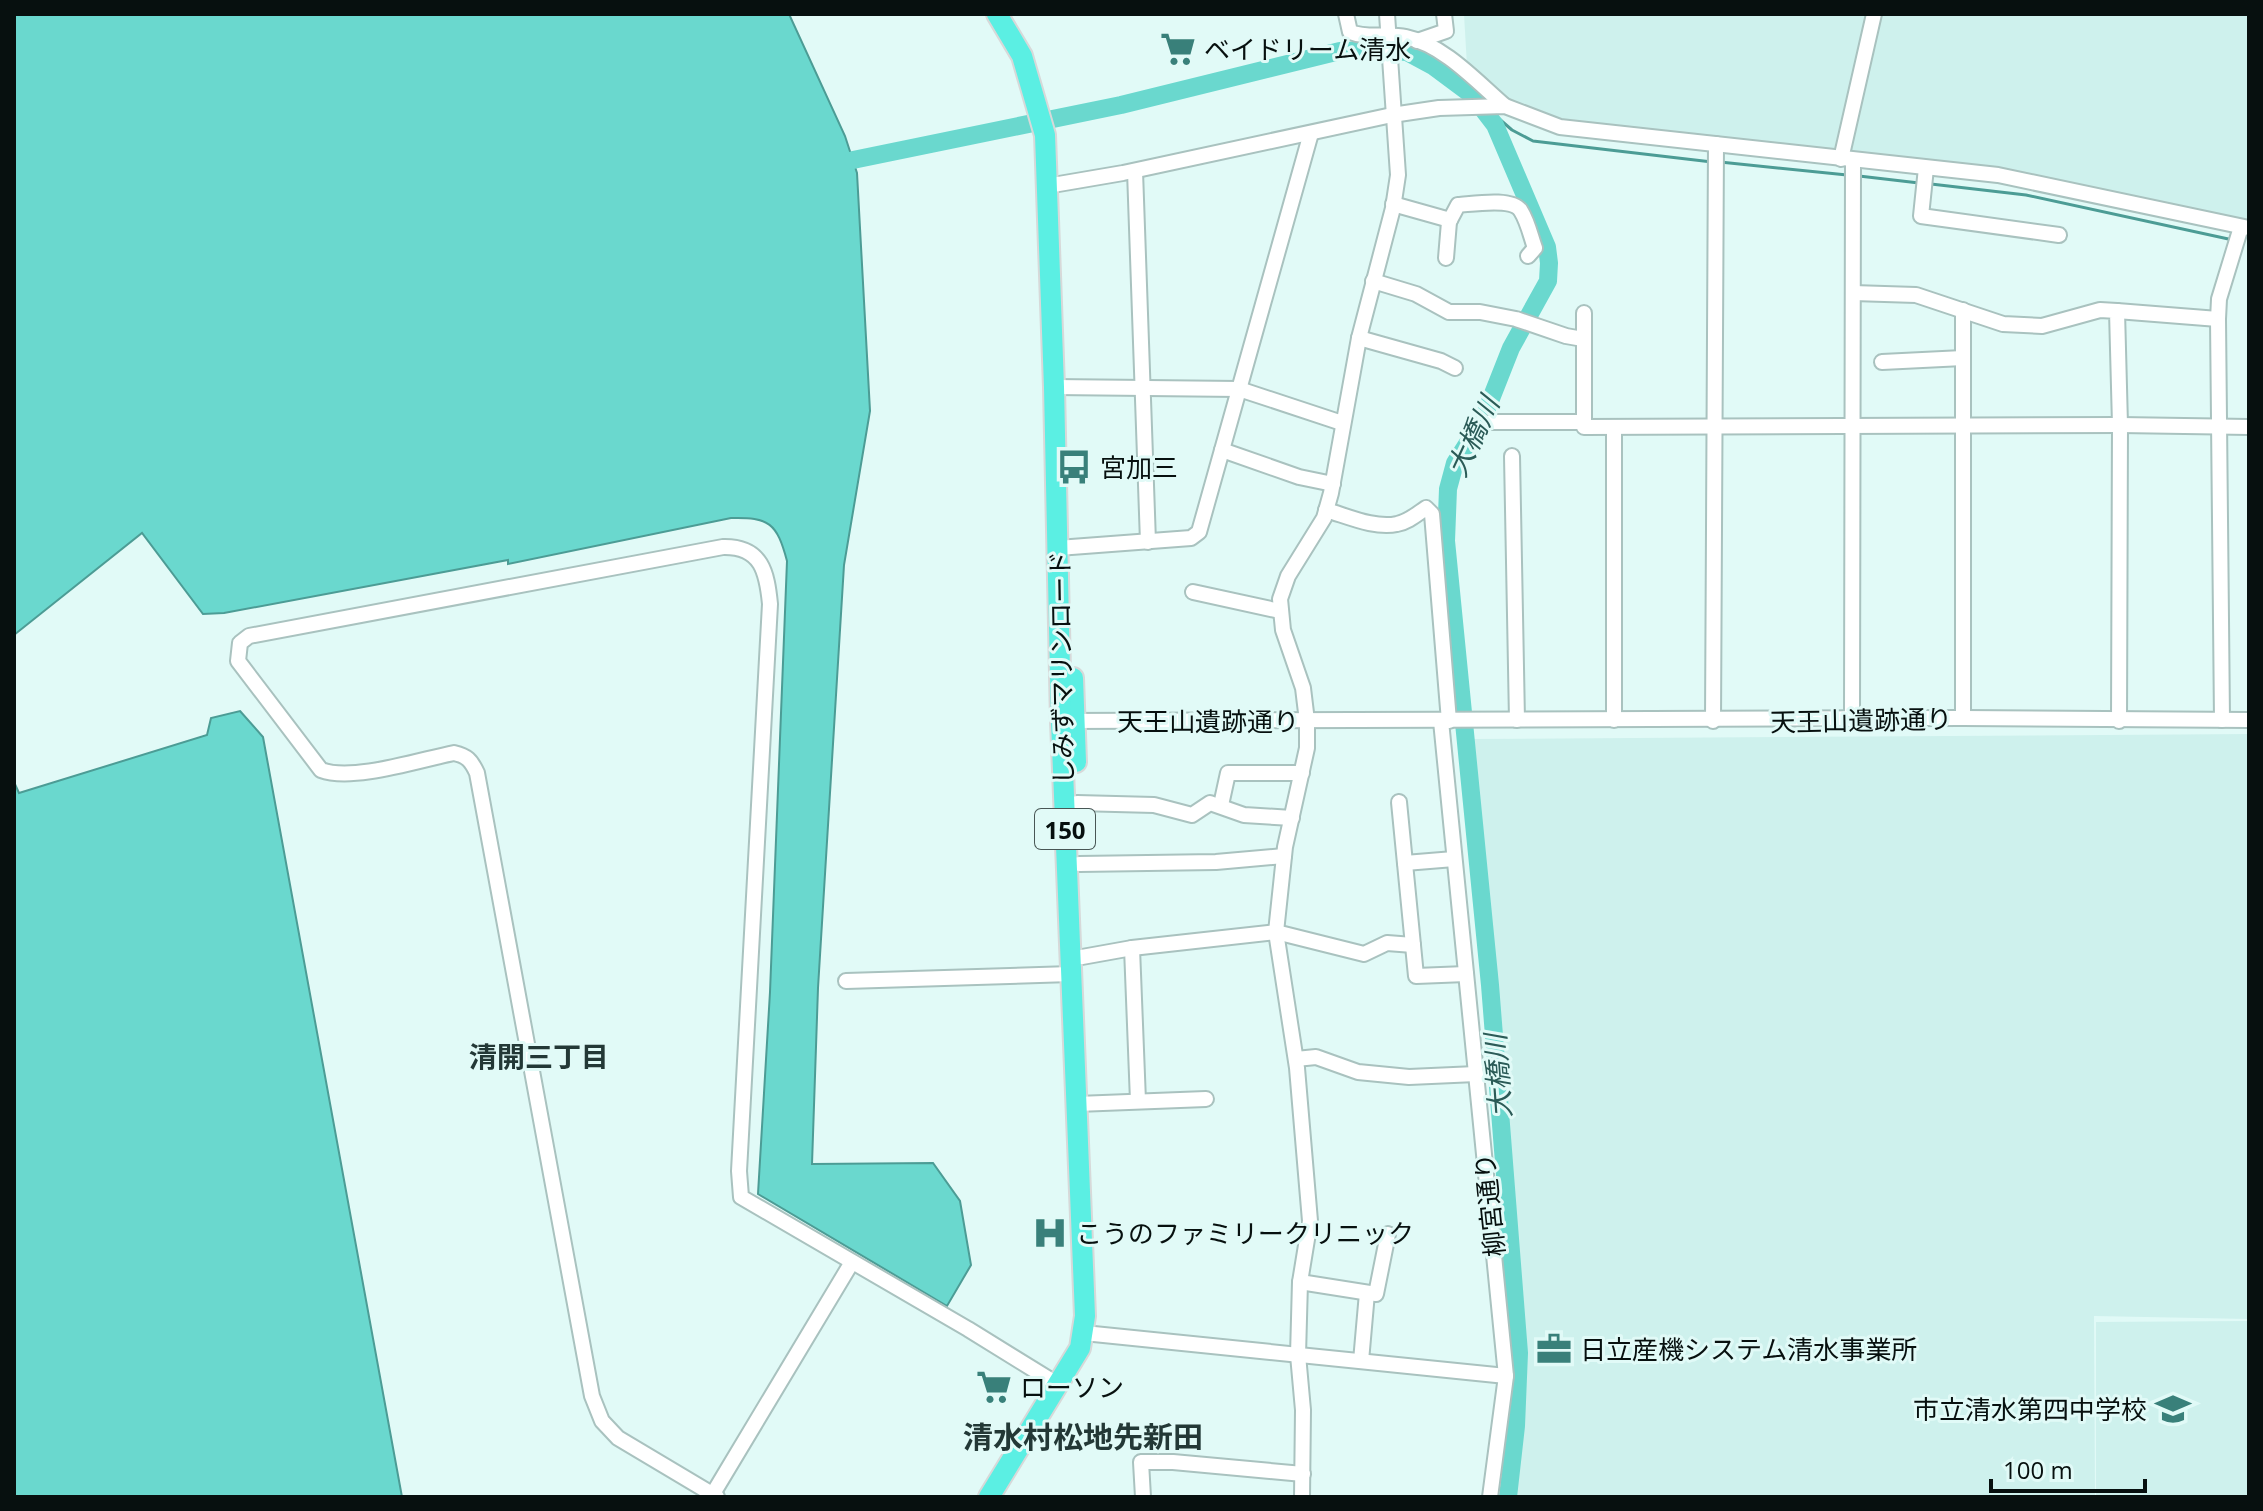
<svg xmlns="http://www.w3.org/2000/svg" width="2263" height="1511" font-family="'Open Sans','Noto Sans JP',sans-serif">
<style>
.built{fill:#cef1ed}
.water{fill:#6ad8ce;stroke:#4c9c95;stroke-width:2}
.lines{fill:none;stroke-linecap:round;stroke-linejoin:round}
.stream{stroke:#4c9c95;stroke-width:3}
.river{stroke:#6ad8ce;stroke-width:18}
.minor-casing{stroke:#a9c2bf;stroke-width:18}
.highway-casing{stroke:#d7d9d9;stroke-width:24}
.minor{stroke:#fff;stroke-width:14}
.highway{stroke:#5befe3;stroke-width:20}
.labels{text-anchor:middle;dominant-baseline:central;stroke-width:6;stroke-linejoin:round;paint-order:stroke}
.shield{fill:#e1faf7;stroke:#485655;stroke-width:2}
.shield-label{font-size:24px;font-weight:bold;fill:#07100f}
.poi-label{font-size:26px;fill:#07100f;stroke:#e1faf7;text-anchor:start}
.street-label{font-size:26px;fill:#07100f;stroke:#e1faf7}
.water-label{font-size:28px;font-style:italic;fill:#2b5b57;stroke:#e1faf7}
.neighbourhood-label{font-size:28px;font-weight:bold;fill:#233836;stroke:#e1faf7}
.quarter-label{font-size:30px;font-weight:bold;fill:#233836;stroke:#e1faf7}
</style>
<rect width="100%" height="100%" fill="#e1faf7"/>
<g class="built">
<path d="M 1464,14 L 1866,14 L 1834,152 L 1568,124 L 1507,100 L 1467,66 Z"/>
<path d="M 1878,14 L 2249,14 L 2249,222 L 2009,169 L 1847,153 Z"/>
<path d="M 2249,734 L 2249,1319 L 2094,1316 L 2095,1497 L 1511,1497 L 1525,1362 L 1468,739 Z"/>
<path d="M 2249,1321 L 2249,1497 L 2096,1497 L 2096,1322 Z"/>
</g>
<g class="water">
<path d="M 14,14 L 789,14 L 845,136 L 857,173 L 870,411 L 844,565 L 818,988 L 812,1164 L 933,1163 L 960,1201 L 971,1265 L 947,1306 L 758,1194 L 770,992 L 787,561 C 777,523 769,517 731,518 L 508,564 L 508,560 L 224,613 L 203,614 L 142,533 L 14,635 Z"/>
<path d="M 240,711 L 263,737 L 402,1497 L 14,1497 L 14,782 L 19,793 L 207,735 L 211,718 Z"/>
</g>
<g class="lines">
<g class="stream">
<path d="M 1472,95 L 1479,101"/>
<path d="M 1490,111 L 1512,130 L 1533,141 L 1712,162"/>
<path d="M 1720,162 L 1847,175"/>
<path d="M 1859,176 L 1919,183"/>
<path d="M 1931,184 L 2026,195 L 2233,240"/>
</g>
<path class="river" d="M 853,160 L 1121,105 L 1340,51 L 1379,50 L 1407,52 L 1433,66 L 1472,95 L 1495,125 L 1547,247 L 1549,263 L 1548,281 L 1511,348 L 1483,419 L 1455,463 L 1448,489 L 1446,541 L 1490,985 L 1519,1353 L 1516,1426 L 1508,1497"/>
<g class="minor-casing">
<g id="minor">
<path d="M 1346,14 L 1350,32 C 1367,39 1388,33 1406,37 C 1444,45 1477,82 1505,106"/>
<path d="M 1417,41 L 1446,31 L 1444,14"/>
<path d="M 1841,159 L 1874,14"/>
<path d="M 1926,168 L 1921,216 L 2059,235"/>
<path d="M 1135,171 L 1148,542"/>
<path d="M 1047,186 L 1123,173 L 1392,115 L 1439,108 L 1505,106 L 1560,127 L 1998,175 L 2249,228"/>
<path d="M 1393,204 L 1450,220"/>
<path d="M 1446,258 L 1449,222 L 1458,205 C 1473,204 1513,197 1521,211 C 1528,222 1531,237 1535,248 L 1528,256"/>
<path d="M 1373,281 L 1416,294 L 1449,312 L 1480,312 L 1516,319 L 1566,336 L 1583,339"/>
<path d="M 1853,293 L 1916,295 L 2003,324 L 2042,326 L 2100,310 L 2117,311 L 2120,425 L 2119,721"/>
<path d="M 1963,310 L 1963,718"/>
<path d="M 2117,311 L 2218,319"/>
<path d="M 1584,313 L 1584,427 L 2120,425 L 2249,427"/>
<path d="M 1359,338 L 1441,361 L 1455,368"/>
<path d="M 1882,362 L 1963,358"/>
<path d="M 1054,387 L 1239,389 L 1342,423"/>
<path d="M 1491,422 L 1584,422"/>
<path d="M 1614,427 L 1614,720"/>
<path d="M 1222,450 L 1299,477 L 1333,484"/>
<path d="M 1512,456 L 1517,720"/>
<path d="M 1326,510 C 1347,516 1375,529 1397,524 C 1408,522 1417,514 1426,508 L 1432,514 L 1449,721"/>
<path d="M 1058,548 L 1191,538 L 1199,532 L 1311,133"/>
<path d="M 1193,592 L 1280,611"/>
<path d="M 1852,720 L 1853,161"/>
<path d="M 2222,720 L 2218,319 L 2219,299 L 2241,227"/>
<path d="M 1065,721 L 1963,718 L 2249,720"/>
<path d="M 1441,721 L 1506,1376 L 1490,1497"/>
<path d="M 1713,721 L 1716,144"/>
<path d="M 1399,802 L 1416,976 L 1466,974"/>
<path d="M 1077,803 L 1154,805 L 1192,815 L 1210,803 L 1244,815 L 1292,818"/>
<path d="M 1221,805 L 1228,773 L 1302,773"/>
<path d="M 1405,863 L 1454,859"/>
<path d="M 1079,864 L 1216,862 L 1284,856"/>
<path d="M 1132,948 L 1138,1101"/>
<path d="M 1082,957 L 1132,948 L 1276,932 L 1364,954 L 1387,943 L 1413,945"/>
<path d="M 846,981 L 1071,974"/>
<path d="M 1296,1059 L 1316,1057 L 1358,1072 L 1409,1077 L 1476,1074"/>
<path d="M 1077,1104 L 1206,1099"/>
<path d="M 1300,1282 L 1376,1294 L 1388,1234"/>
<path d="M 1084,1333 L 1506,1376"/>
<path d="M 1361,1361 L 1367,1293"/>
<path d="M 711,1497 L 852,1262"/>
<path d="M 717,1497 L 618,1438 L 602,1421 L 592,1396 L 477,773 C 471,760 467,756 454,753 C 419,760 352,782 321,770 L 238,661 L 240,643 L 249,636 L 723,547 C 762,546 767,573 770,604 L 739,1171 L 741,1197 L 968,1329 L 1057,1384"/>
<path d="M 1143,1497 L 1141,1462 L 1173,1462 L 1303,1474"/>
<path d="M 1302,1497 L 1303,1410 L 1298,1355 L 1300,1282 L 1310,1221 L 1297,1068 L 1276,932 L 1285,847 L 1307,748 L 1307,721 L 1303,688 L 1283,630 L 1280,599 L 1288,576 L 1324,518 L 1331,493 L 1359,338 L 1393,208 L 1398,175 L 1387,14"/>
</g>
</g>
<g class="highway-casing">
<g id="highway">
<path d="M 1073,678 L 1076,762"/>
<path d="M 989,1497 L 1080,1348 L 1085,1316 L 1061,721 L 1054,387 L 1045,135 L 1022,56 L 997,14"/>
</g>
</g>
<use href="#minor" class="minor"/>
<use href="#highway" class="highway"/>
</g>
<defs>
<g id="supermarket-bare" transform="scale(2.76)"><path d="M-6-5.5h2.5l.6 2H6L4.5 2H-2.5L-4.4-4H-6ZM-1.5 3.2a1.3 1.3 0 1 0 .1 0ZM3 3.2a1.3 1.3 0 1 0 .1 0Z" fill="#39807a" stroke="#e1faf7" stroke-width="2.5" paint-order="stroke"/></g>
<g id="bus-bare" transform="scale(2.76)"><path d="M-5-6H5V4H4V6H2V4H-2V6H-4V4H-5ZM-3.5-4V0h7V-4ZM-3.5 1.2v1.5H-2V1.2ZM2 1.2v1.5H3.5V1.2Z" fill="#39807a" stroke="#e1faf7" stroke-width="2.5" paint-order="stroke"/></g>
<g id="hospital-bare" transform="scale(2.76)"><path d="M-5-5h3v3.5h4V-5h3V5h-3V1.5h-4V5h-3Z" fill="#39807a" stroke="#e1faf7" stroke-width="2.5" paint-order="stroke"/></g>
<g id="office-bare" transform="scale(2.76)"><path d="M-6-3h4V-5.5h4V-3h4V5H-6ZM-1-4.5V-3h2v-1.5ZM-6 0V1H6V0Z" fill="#39807a" stroke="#e1faf7" stroke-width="2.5" paint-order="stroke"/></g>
<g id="school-bare" transform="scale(2.76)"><path d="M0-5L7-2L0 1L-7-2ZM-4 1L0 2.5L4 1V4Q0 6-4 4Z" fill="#39807a" stroke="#e1faf7" stroke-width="2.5" paint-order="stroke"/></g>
</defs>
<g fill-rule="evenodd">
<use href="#supermarket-bare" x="1178" y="49"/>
<use href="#bus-bare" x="1074" y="467"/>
<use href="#hospital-bare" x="1050" y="1233"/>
<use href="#office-bare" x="1554" y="1349"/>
<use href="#supermarket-bare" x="994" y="1387"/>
<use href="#school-bare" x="2173" y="1409"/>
</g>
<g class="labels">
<rect class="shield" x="1035" y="809" width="60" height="40" rx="6"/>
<g class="shield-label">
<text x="1065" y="829">150</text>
</g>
<g class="poi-label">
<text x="1204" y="49">ベイドリーム清水</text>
<text x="1100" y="467">宮加三</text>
<text x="1076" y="1233">こうのファミリークリニック</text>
<text x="1580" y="1349">日立産機システム清水事業所</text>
<text x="1020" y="1387">ローソン</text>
<text x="2147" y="1409" text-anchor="end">市立清水第四中学校</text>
</g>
<g class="street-label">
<text transform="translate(1061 668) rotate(-91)">しみずマリンロード</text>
<text transform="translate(1861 720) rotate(-1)">天王山遺跡通り</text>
<text x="1208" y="721">天王山遺跡通り</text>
<text transform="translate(1489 1205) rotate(-96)">柳宮通り</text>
</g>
<g class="water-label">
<text transform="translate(1472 436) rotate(-65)">大橋川</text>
<text transform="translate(1497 1076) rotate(-94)">大橋川</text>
</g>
<g class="neighbourhood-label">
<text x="539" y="1056">清開三丁目</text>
</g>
<g class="quarter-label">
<text x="1083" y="1436">清水村松地先新田</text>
</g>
</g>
<rect width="2263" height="1511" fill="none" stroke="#07100f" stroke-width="32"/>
<path d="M1991 1479v12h154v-12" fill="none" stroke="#07100f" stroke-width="4"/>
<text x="2003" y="1479" font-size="24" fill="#07100f" stroke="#e1faf7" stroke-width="6" paint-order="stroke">100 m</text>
</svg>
